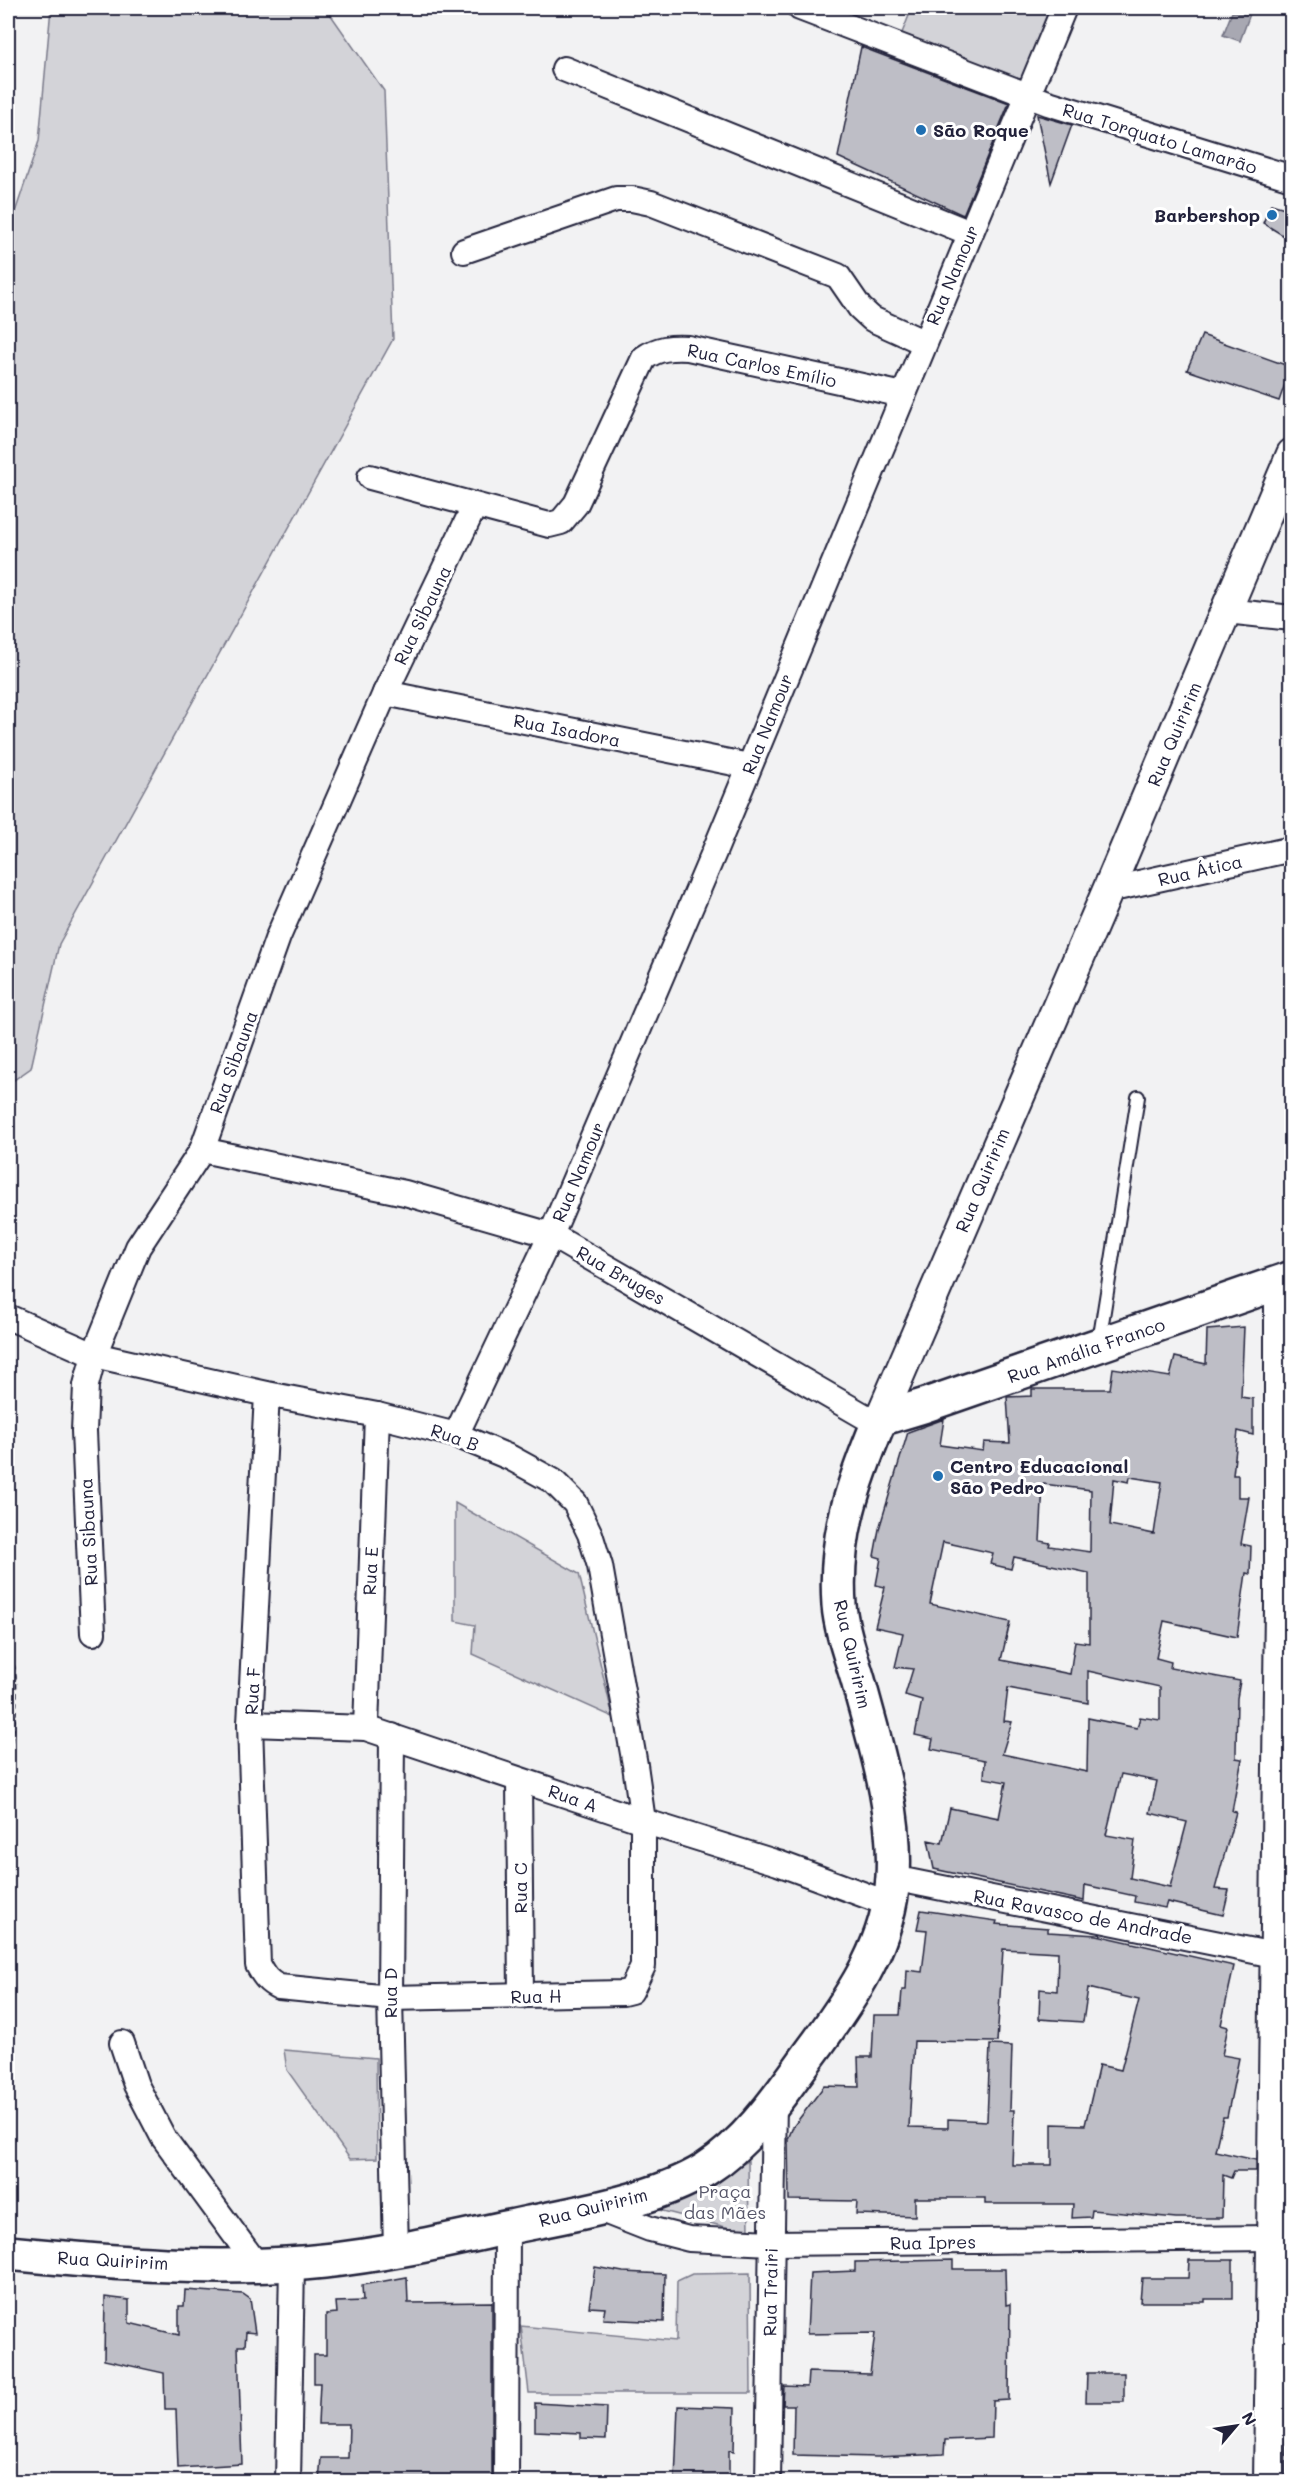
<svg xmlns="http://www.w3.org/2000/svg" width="1299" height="2489" font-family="Mali,sans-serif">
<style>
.green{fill:#d3d3d8;stroke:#7a7a8a;stroke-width:1.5}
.water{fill:#a8a8b2;stroke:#727282;stroke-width:1.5}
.building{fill:#bebec6;stroke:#22223b;stroke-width:1.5;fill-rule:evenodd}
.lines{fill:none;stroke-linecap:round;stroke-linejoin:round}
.service-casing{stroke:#22223b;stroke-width:16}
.minor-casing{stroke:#22223b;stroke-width:28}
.tertiary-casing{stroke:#22223b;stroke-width:34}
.secondary-casing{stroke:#22223b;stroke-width:38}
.path{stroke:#22223b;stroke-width:4;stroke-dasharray:4.5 4.5;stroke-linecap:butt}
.service{stroke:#fff;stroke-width:12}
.minor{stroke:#fff;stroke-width:24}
.tertiary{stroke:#fff;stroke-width:30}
.secondary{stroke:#fff;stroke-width:33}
.poi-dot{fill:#1f6fb2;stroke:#fff;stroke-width:2}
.labels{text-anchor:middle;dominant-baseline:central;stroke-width:6;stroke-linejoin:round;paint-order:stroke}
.poi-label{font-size:18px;font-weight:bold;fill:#22223b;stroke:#fff;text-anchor:start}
.street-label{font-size:18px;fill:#22223b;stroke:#fff}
.park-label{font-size:18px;fill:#57576a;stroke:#fff}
</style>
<rect width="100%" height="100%" fill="#f2f2f3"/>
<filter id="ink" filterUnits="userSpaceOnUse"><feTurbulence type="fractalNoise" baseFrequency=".0167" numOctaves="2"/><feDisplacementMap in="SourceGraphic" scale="12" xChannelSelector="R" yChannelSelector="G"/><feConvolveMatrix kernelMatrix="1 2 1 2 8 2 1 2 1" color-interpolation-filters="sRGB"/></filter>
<g filter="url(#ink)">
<g class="green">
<path d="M 51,8 L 326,8 L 384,91 L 393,339 L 59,944 L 31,1068 L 8,1084 L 8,233 L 39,141 Z"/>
<path d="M 912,8 L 1060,8 L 1016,102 L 1009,102 L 994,94 L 900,38 Z"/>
<path d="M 455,1503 L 579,1574 L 613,1717 L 473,1654 L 475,1625 L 455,1621 Z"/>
<path d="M 284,2050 L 376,2058 L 377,2158 L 350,2159 L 287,2070 Z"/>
<path d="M 748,2161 L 749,2233 L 659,2210 Z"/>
<path d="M 750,2273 L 751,2393 L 529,2393 L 521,2326 L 676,2341 L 677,2281 L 692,2274 Z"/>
</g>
<path class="water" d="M 1232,12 L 1250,14 L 1240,41 L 1223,35 Z"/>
<g class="building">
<path d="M 861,47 L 1009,103 L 963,215 L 838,157 Z"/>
<path d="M 1037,115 L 1072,125 L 1051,183 Z"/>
<path d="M 1271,204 L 1292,210 L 1292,241 L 1263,223 Z"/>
<path d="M 1202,335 L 1291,367 L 1279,401 L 1187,370 Z"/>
<path d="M 1244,1327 L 1241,1397 L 1253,1399 L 1253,1435 L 1238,1431 L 1233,1475 L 1238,1475 L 1238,1497 L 1249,1497 L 1241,1544 L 1251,1546 L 1250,1574 L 1246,1573 L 1237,1637 L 1164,1621 L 1156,1658 L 1171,1662 L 1170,1668 L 1240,1681 L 1237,1698 L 1236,1751 L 1236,1758 L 1242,1759 L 1232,1811 L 1236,1812 L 1215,1889 L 1229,1890 L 1223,1915 L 1167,1902 L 1165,1908 L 1134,1902 L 1135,1896 L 1085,1885 L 1084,1901 L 934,1869 L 928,1840 L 942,1843 L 950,1808 L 999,1818 L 1006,1782 L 984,1778 L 985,1760 L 931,1749 L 933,1739 L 915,1735 L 922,1700 L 905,1695 L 913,1669 L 895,1667 L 903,1633 L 875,1627 L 885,1587 L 876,1585 L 881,1558 L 874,1556 L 879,1529 L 908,1432 L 944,1419 L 940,1445 L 983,1451 L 984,1442 L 1010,1443 L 1007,1397 L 1032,1396 L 1032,1389 L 1110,1389 L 1113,1368 L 1170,1377 L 1175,1357 L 1206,1364 L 1207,1330 ZM 1130,1477 L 1162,1482 L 1154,1534 L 1110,1525 L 1114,1479 L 1129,1482 ZM 1043,1484 L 1091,1490 L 1090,1552 L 1049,1546 L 1050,1543 L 1040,1541 ZM 943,1542 L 993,1553 L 990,1564 L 1011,1569 L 1014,1557 L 1089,1573 L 1089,1643 L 1075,1641 L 1070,1674 L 1001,1660 L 1010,1622 L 930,1604 ZM 1088,1671 L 1160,1687 L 1160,1720 L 1140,1717 L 1137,1728 L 1088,1718 L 1087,1772 L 1002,1754 L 1012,1722 L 1004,1721 L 1008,1688 L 1088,1703 ZM 1121,1774 L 1157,1781 L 1150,1813 L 1187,1822 L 1170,1887 L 1130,1878 L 1135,1840 L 1106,1835 Z"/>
<path d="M 921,1910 L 997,1921 L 996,1924 L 1048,1928 L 1048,1932 L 1097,1935 L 1234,1966 L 1221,2025 L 1228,2027 L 1222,2055 L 1239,2058 L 1227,2117 L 1223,2117 L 1215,2151 L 1256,2160 L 1256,2171 L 1234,2171 L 1231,2178 L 1223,2175 L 1222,2218 L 1176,2218 L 1092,2210 L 1091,2217 L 1072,2218 L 1073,2204 L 985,2204 L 985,2198 L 915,2198 L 915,2216 L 886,2215 L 856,2214 L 857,2201 L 789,2200 L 788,2139 L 793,2127 L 824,2086 L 859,2087 L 858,2057 L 872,2057 L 874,2015 L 900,2015 L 902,1990 L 906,1990 L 907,1970 L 922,1972 L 927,1930 L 917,1929 ZM 1003,1949 L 1058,1952 L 1057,1991 L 1040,1989 L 1039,2019 L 1083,2022 L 1088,1988 L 1139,2000 L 1121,2070 L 1099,2065 L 1085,2125 L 1052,2124 L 1052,2165 L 1012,2165 L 1014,2110 L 1010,2110 L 1012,2046 L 990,2045 L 987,2121 L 948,2119 L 948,2128 L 909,2127 L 914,2041 L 997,2042 Z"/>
<path d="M 953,2260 L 953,2269 L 1005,2269 L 1006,2305 L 1010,2304 L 1009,2400 L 993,2401 L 992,2438 L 945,2440 L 944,2454 L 877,2457 L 793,2455 L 794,2405 L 783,2405 L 784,2386 L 807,2387 L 808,2372 L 870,2374 L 875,2333 L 807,2334 L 810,2273 L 855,2271 L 855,2262 Z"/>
<path d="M 1189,2260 L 1233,2260 L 1233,2299 L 1205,2299 L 1205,2302 L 1140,2302 L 1142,2278 L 1188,2278 Z"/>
<path d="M 595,2267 L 623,2272 L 665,2274 L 664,2322 L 603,2319 L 605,2308 L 589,2307 Z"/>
<path d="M 407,2277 L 408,2303 L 492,2302 L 492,2481 L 319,2481 L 321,2458 L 348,2458 L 349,2424 L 318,2424 L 320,2383 L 314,2383 L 314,2355 L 326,2355 L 326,2314 L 337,2313 L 336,2302 L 363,2301 L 362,2285 Z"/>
<path d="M 185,2290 L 243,2294 L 250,2299 L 255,2333 L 246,2332 L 245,2346 L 238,2346 L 242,2464 L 178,2468 L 176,2409 L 165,2409 L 164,2373 L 104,2360 L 105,2297 L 129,2300 L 129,2323 L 179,2335 L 179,2306 L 184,2306 Z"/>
<path d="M 1087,2373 L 1124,2373 L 1124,2402 L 1086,2402 Z"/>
<path d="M 535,2403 L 607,2407 L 606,2439 L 581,2438 L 581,2433 L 535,2431 Z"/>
<path d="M 678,2406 L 735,2408 L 734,2451 L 729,2450 L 729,2481 L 675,2481 Z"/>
</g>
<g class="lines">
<g class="service-casing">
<path id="service" d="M 1099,1342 L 1138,1097"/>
</g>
<g class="minor-casing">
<g id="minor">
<path d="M 800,8 L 1048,103 L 1292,178"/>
<path d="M 564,69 L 970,233"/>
<path d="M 464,251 L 616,199 L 632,199 L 651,203 L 838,276 L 860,308 L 872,319 L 923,342"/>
<path d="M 370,477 L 549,525 L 561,522 L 576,504 L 644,358 C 658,348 671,347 688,348 L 903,395"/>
<path d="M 1226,611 L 1292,618"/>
<path d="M 385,693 L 749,766"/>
<path d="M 1108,890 L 1292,849"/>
<path d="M 202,1150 L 405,1193 L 551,1235 L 864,1416 L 880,1419"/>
<path d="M 8,1317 L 94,1355 L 267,1394 L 377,1415 L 456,1435 L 511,1458 L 553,1481 L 575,1503 L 590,1534 L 600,1566 L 635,1765 L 643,1821 L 643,1966 L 631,1991 L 623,1993 L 390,1998 L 279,1987 C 268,1982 264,1976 258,1965 L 250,1724 L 267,1394"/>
<path d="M 456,1435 L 551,1235 L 715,850 L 1064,8"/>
<path d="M 93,1633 L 84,1431 L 86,1385 L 94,1355 L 138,1247 L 202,1150 L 278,937 L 385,693 L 474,507"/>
<path d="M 250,1724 L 366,1728 L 643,1821 L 778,1863 L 889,1904"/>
<path d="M 366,1728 L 377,1415"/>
<path d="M 392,1736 L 390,1998 L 396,2250"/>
<path d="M 519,1780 L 521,1996"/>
<path d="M 893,1878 L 1274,1955"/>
<path d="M 122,2043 L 136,2085 L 163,2137 L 257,2265"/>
<path d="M 599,2209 L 650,2229 L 689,2239 L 771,2243 L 1273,2238"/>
<path d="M 1272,2305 L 1292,2304"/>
<path d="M 288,2482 L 292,2264"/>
<path d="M 506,2482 L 507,2228"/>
<path d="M 768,2482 L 774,2102"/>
</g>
</g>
<g class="tertiary-casing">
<g id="tertiary">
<path d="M 880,1419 L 1108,890 L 1292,454"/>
<path d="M 1269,2482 L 1280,1607 L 1280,1284"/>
</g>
</g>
<g class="secondary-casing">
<path id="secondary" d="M 8,2253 C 111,2263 220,2272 324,2261 C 393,2254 461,2237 529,2223 C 581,2213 661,2198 706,2169 C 753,2139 785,2087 818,2043 C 855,1992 889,1942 893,1877 C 897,1809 875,1744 858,1680 C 851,1656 841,1630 839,1605 C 834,1534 854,1482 880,1419 L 923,1406 L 1292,1278"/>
</g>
<path class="path" d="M 8,1648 C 20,1677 16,1721 8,1752"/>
<use href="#service" class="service"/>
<use href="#minor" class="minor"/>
<use href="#tertiary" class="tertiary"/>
<use href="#secondary" class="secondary"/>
</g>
</g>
<g class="poi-dot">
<circle cx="921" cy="130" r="6"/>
<circle cx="1272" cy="215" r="6"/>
<circle cx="938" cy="1476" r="6"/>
</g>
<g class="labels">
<g class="poi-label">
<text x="933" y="130">São Roque</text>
<text x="1260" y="215" text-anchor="end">Barbershop</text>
<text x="950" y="1466">Centro Educacional<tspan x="950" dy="21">São Pedro</tspan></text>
</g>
<g class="street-label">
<text transform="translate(1160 138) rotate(17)">Rua Torquato Lamarão</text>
<text transform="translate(952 275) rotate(-67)">Rua Namour</text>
<text transform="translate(762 365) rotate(12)">Rua Carlos Emílio</text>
<text transform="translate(422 615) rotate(-64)">Rua Sibauna</text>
<text transform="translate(767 724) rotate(-68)">Rua Namour</text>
<text transform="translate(567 730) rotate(11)">Rua Isadora</text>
<text transform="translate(1174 734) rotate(-67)">Rua Quiririm</text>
<text transform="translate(1200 870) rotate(-13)">Rua Ática</text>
<text transform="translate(233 1062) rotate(-70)">Rua Sibauna</text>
<text transform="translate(578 1172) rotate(-67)">Rua Namour</text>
<text transform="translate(982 1180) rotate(-67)">Rua Quiririm</text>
<text transform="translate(621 1275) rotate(30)">Rua Bruges</text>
<text transform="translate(1086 1350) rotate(-19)">Rua Amália Franco</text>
<text transform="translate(455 1437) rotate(19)">Rua B</text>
<text transform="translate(88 1532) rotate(-93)">Rua Sibauna</text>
<text transform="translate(370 1571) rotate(-87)">Rua E</text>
<text transform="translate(853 1654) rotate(77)">Rua Quiririm</text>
<text transform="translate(252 1691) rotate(-87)">Rua F</text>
<text transform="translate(573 1798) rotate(19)">Rua A</text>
<text transform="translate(520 1888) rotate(-90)">Rua C</text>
<text transform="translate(1083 1916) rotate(11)">Rua Ravasco de Andrade</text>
<text transform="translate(390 1993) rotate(-90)">Rua D</text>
<text transform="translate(536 1996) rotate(-1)">Rua H</text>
<text transform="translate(593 2207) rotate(-14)">Rua Quiririm</text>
<text transform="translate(933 2242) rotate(-1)">Rua Ipres</text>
<text transform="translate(113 2260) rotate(3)">Rua Quiririm</text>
<text transform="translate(770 2292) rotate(-89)">Rua Trairi</text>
</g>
<g class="park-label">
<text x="725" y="2191">Praça<tspan x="725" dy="21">das Mães</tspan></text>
</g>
</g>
<rect width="1299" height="2489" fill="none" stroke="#fff" stroke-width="30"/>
<rect x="15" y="15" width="1269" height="2459" fill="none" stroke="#22223b" stroke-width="2" filter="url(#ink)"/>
<g transform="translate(1236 2426) rotate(61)" stroke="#ffffff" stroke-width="4.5" paint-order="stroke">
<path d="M0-4.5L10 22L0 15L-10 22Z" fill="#22223b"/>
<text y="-9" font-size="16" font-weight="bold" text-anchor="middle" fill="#22223b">N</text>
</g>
</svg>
